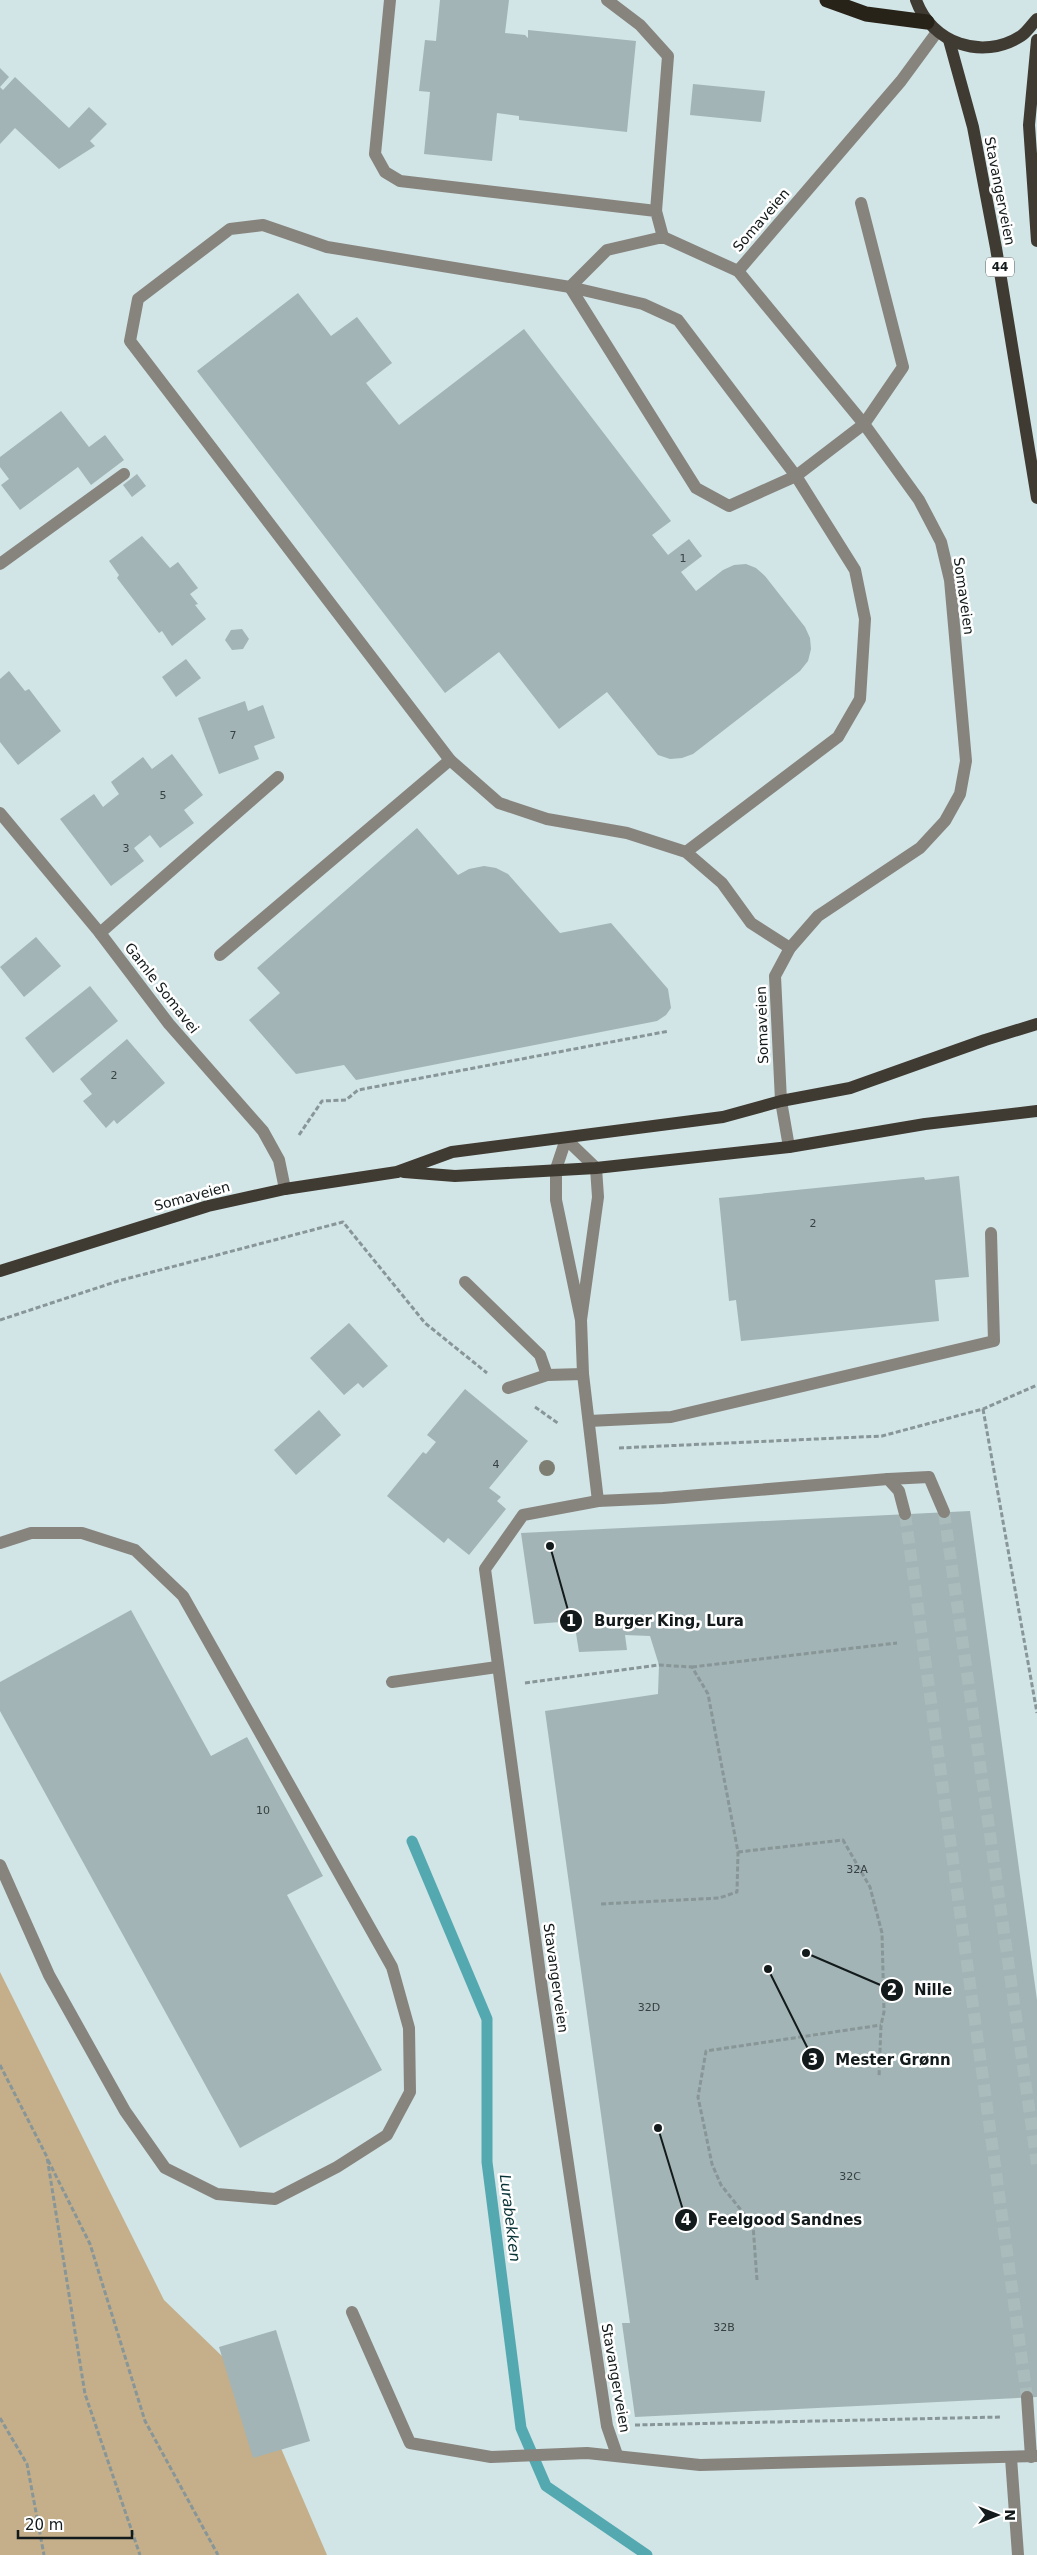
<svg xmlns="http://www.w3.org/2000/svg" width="1037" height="2555" font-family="'DejaVu Sans',sans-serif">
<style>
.green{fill:#c4af8a}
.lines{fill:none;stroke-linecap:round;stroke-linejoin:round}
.stream{stroke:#54a9b1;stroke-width:11}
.building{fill:#a2b4b5}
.minor-tunnel{stroke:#abbcbd;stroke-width:12;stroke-dasharray:12 6;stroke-linecap:butt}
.path{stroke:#889698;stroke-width:3;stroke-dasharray:5 2.5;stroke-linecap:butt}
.minor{stroke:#87847e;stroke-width:12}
.major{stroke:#403b32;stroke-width:12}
.highway{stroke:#282318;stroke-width:15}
.tree{fill:#7e7f72}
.labels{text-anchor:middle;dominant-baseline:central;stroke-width:5;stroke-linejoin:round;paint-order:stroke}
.number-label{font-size:11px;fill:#374042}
.shield{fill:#fff;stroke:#5a5f5f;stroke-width:1}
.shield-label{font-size:12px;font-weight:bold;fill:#131a1b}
.street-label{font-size:14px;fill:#131a1b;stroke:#fff}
.water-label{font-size:15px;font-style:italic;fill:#063135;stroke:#fff}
.leader{fill:none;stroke:#131a1b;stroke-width:2}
.callout-dot{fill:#131a1b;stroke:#fff;stroke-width:2}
.mark-label{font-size:15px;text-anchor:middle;font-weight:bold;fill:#fff}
.callout-label{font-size:15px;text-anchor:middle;font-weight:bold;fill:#131a1b;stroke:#fff;stroke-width:5;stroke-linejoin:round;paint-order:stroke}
</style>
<rect width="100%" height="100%" fill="#d1e4e6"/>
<path class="green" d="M 0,1972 L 164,2300 L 255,2388 L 327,2555 L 0,2555 Z"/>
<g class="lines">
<path class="stream" d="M 412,1841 L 487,2019 L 487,2162 L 521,2428 L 546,2486 L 647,2555"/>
</g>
<g class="building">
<path d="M 440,0 L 509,0 L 505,33 L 525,35 L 528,38 L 528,30 L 636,41 L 627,132 L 519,120 L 519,116 L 497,113 L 492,161 L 424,154 L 430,92 L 419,91 L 425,40 L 436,41 Z"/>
<path d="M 0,68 L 9,77 L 0,87 Z"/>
<path d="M 15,77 L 69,128 L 89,107 L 107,124 L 90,141 L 95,146 L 59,169 L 15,128 L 0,144 L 0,87 L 3,90 Z"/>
<path d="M 693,84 L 765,91 L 761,122 L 690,115 Z"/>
<path d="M 298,293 L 331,336 L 357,317 L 392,363 L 366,383 L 399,425 L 524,329 L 671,521 L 652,535 L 668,555 L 689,539 L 702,556 L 681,572 L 696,591 L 723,570 L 734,565 L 746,564 L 756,568 L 765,576 L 805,627 L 810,638 L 811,649 L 808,661 L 800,671 L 693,754 L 682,758 L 670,759 L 658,755 L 607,692 L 559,729 L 499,652 L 445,693 L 197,371 Z"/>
<path d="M 61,411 L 89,447 L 105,435 L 124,460 L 91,485 L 78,467 L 20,510 L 1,485 L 9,479 L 0,467 L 0,457 Z"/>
<path d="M 137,474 L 146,486 L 132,497 L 123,485 Z"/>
<path d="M 142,536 L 170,568 L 178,562 L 198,588 L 190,594 L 198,604 L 195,605 L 206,619 L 172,646 L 162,631 L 159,633 L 117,578 L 119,575 L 109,561 Z"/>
<path d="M 242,629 L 249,639 L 243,649 L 232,650 L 225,640 L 231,630 Z"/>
<path d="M 186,659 L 201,678 L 176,697 L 162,677 Z"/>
<path d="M 9,671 L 25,691 L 29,689 L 61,731 L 18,765 L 0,742 L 0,679 Z"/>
<path d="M 245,701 L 248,711 L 263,705 L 275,738 L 254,746 L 259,759 L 219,774 L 198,718 Z"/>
<path d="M 172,754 L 203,795 L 184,810 L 194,823 L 160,848 L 150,835 L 134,848 L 144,861 L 111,886 L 60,819 L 94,794 L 103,807 L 119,794 L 111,782 L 143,757 L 152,769 Z"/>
<path d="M 417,828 L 458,875 L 469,869 L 484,866 L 496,868 L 508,874 L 560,933 L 611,923 L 668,989 L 671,1008 L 666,1015 L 657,1021 L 356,1080 L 344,1065 L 296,1074 L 249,1020 L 280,993 L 257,968 Z"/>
<path d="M 36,937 L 61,966 L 24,997 L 0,967 Z"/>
<path d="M 90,986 L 118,1021 L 53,1073 L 25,1038 Z"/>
<path d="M 127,1039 L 165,1083 L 117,1124 L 114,1120 L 106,1128 L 83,1101 L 92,1094 L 80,1079 Z"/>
<path d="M 959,1176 L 969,1277 L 935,1280 L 939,1321 L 741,1341 L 736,1300 L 729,1301 L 719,1198 L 924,1177 L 925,1180 Z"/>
<path d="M 349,1323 L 388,1366 L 363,1388 L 358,1383 L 344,1395 L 310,1358 Z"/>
<path d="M 465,1389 L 528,1441 L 489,1488 L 501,1497 L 497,1501 L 506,1509 L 469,1555 L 448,1538 L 444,1543 L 387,1496 L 423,1452 L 426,1454 L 436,1442 L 427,1435 Z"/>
<path d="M 319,1410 L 341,1435 L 296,1475 L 274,1450 Z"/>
<path d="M 970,1511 L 1037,2000 L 1037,2397 L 635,2417 L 622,2323 L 630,2323 L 545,1711 L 658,1694 L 659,1665 L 650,1636 L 625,1635 L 627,1650 L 579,1652 L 574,1621 L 534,1624 L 521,1533 Z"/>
<path d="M 131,1610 L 211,1756 L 247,1737 L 323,1876 L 287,1895 L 382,2070 L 240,2148 L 0,1711 L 0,1682 Z"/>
<path d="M 276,2330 L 310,2441 L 253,2458 L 219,2347 Z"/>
</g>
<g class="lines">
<g class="minor-tunnel">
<path d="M 944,1512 L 1037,2164"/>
<path d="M 905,1514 L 1027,2397"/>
</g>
<g class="path">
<path d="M 299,1135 L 322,1101 L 346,1100 L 358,1090 L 669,1031"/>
<path d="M 0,1320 L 118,1281 L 343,1222 L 425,1323 L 487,1373"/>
<path d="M 535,1407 L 559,1424"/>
<path d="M 983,1409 L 1037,1713"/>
<path d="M 619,1448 L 882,1436 L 983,1409 L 1037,1385"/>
<path d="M 692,1667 L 897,1643"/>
<path d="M 525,1683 L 659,1665 L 692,1667 L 708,1694 L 738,1852 L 737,1892 L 719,1898 L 600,1904"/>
<path d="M 738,1852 L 843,1840 L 870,1887 L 882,1933 L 884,2012 L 881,2025 L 879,2077"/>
<path d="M 0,2065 L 47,2157 L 85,2394 L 140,2555"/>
<path d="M 48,2160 L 90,2244 L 145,2421 L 218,2555"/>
<path d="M 757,2280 L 753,2225 L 721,2185 L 712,2164 L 698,2097 L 706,2051 L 881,2025"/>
<path d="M 0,2418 L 27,2464 L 44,2555"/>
<path d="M 635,2425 L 1001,2417"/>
</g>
<g class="minor">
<path d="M 390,0 L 375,154 L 385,172 L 400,181 L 656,211 L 663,237"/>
<path d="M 607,0 L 640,25 L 668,56 L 656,211"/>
<path d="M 738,271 L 901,81 L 937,32"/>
<path d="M 0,564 L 124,474"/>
<path d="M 0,813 L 100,933 L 169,1024 L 263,1131 L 279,1160 L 285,1189"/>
<path d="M 686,852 L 838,737 L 860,699 L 865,619 L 855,570 L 796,476 L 678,320 L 643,304 L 570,287 L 327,247 L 263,225 L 230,229 L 138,299 L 130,341 L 450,760 L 499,803 L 547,819 L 627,833 L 686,852 L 722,883 L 751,923 L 790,948"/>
<path d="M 100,933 L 278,777"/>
<path d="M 220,955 L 450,760"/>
<path d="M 789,1147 L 781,1101 L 775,976 L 790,948 L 818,916 L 920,848 L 945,821 L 960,794 L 966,761 L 950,580 L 941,542 L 919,500 L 864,424 L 738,271 L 663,237 L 607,250 L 570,287 L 696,488 L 729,506 L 796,476 L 864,424 L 903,367 L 861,203"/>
<path d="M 465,1282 L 540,1355 L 547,1375"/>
<path d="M 581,1320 L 556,1200 L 556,1169 L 566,1139 L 596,1168 L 598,1197 L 581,1320 L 583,1374 L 598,1501"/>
<path d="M 508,1388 L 547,1375 L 583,1374"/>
<path d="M 589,1421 L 671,1417 L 994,1341 L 991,1233"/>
<path d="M 888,1479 L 929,1477 L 944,1512"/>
<path d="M 0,1543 L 31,1533 L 82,1533 L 135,1550 L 183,1596 L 392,1967 L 409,2028 L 410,2092 L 387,2135 L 337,2167 L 275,2199 L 217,2194 L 165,2168 L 125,2111 L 49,1975 L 0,1865"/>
<path d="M 392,1682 L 497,1667"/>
<path d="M 352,2312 L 410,2443 L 491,2457 L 587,2453 L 700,2465 L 1037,2456"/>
<path d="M 1027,2397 L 1031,2457"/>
<path d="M 617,2455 L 607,2426 L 542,1989 L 485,1569 L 523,1515 L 598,1501 L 663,1498 L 888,1479 L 899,1491 L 905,1514"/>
<path d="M 1011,2458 L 1018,2555"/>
</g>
<g class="major">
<path d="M 916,0 C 931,43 982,61 1021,36 C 1027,32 1032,24 1037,19"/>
<path d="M 949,40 L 973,127 L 996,248 L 1037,498"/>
<path d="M 1037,40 L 1029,125 L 1037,241"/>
<path d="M 404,1172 L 455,1176 L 596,1168 L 789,1147 L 925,1124 L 1037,1111"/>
<path d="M 0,1271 L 208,1206 L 285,1189 L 397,1172 L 452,1152 L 723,1117 L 781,1101 L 850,1088 L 985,1040 L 1037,1024"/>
</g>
<path class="highway" d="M 827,0 L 866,14 L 927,22"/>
</g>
<circle class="tree" cx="547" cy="1468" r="8"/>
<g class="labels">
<g class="number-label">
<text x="683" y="558">1</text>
<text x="233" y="735">7</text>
<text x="163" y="795">5</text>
<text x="126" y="848">3</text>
<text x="114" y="1075">2</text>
<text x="813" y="1223">2</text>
<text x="496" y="1464">4</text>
<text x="263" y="1810">10</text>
<text x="857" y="1869">32A</text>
<text x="649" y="2007">32D</text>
<text x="850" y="2176">32C</text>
<text x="724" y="2327">32B</text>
</g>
<rect class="shield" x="986" y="257.5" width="28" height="19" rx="4"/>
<g class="shield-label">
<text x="1000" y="267">44</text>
</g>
<g class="street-label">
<text transform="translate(1000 191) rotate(79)">Stavangerveien</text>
<text transform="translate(761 220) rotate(-49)">Somaveien</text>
<text transform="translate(964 596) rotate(82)">Somaveien</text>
<text transform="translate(162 988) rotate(52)">Gamle Somavei</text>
<text transform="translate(762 1025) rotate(-92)">Somaveien</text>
<text transform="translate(192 1196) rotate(-15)">Somaveien</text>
<text transform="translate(556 1978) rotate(82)">Stavangerveien</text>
<text transform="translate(616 2378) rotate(80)">Stavangerveien</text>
</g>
<g class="water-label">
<text transform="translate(510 2218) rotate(83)">Lurabekken</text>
</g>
</g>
<path class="leader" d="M550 1546L571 1621M806 1953L892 1990M768 1969L813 2059M658 2128L686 2220"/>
<g class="callout-dot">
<circle cx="550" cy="1546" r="5"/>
<circle cx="806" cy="1953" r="5"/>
<circle cx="768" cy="1969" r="5"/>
<circle cx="658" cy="2128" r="5"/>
<circle cx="571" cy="1621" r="12"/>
<circle cx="892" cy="1990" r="12"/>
<circle cx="813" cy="2059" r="12"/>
<circle cx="686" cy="2220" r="12"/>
</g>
<g class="mark-label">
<text x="571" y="1626">1</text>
<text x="892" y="1995">2</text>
<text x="813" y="2065">3</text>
<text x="686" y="2225">4</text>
</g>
<g class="callout-label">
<text x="669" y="1626">Burger King, Lura</text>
<text x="933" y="1995">Nille</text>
<text x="893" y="2065">Mester Grønn</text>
<text x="785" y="2225">Feelgood Sandnes</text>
</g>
<g transform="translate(997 2515) rotate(90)" stroke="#ffffff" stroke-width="4" paint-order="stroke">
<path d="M0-4L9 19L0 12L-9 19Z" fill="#131a1b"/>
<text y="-8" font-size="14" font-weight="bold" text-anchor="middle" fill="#131a1b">N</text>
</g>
<path d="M18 2530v8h114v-8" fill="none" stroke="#131a1b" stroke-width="2.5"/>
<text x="25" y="2530" font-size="15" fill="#131a1b" stroke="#ffffff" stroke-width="4" paint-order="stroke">20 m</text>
</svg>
